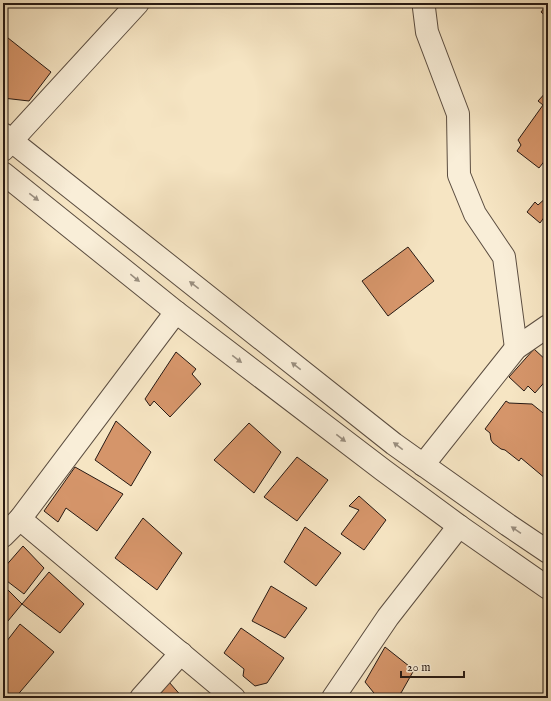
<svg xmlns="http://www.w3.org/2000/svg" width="551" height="701" font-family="'IM FELL English',serif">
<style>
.building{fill:#d5956a;stroke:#271a14}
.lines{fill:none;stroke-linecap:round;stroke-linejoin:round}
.minor-casing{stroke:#5b4d40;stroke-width:24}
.tertiary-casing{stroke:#5b4d40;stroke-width:24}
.minor{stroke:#f9eed8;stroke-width:22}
.tertiary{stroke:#f9eed8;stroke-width:22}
.oneway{fill:#9a8f80}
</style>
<rect width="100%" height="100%" fill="#f6e5c3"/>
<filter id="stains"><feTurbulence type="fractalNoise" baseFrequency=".005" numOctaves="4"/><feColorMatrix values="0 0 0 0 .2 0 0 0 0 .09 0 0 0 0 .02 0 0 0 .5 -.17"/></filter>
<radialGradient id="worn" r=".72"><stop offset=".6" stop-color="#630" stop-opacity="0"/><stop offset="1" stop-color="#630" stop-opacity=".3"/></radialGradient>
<g class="building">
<path d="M 548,3 L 548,18 L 541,12 Z"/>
<path d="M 3,34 L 51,72 L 29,101 L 3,98 Z"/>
<path d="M 548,90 L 548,159 L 546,159 L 539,168 L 517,151 L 521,145 L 518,140 L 543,105 L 538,101 Z"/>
<path d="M 548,196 L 548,212 L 540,223 L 527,212 L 535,202 L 538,205 Z"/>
<path d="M 548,220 L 548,228 L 547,229 L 544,225 Z"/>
<path d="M 408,247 L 434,281 L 388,316 L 362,281 Z"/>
<path d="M 534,349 L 548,362 L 548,378 L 535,393 L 528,386 L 524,391 L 509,377 Z"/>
<path d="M 176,352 L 196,369 L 192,374 L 201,384 L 170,417 L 154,401 L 150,406 L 145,399 Z"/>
<path d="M 506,401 L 509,403 L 532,404 L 548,417 L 544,424 L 548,427 L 548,477 L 546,479 L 521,458 L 519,461 L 505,450 L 501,449 L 493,443 L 491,440 L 490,433 L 485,429 Z"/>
<path d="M 116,421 L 151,452 L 131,486 L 95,460 Z"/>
<path d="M 249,423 L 281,452 L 254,493 L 214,460 Z"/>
<path d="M 297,457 L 328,480 L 297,521 L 264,497 Z"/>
<path d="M 75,467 L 123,494 L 97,531 L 66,508 L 58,522 L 44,511 Z"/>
<path d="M 359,496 L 386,520 L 364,550 L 341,534 L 359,510 L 349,506 Z"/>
<path d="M 143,518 L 182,553 L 157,590 L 115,558 Z"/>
<path d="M 305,527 L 341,553 L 316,586 L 284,562 Z"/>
<path d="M 23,546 L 44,568 L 24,594 L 3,578 L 3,569 Z"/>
<path d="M 49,572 L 84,604 L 60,633 L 22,604 Z"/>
<path d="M 3,585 L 22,604 L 3,627 Z"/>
<path d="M 271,586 L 307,608 L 285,638 L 252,621 Z"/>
<path d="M 20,624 L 54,652 L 15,698 L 12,698 L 3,689 L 3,646 Z"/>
<path d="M 241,628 L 284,658 L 267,683 L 255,686 L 243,676 L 244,669 L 224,653 Z"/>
<path d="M 385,647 L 414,670 L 401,693 L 390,698 L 378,698 L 365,682 Z"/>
<path d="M 169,682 L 183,698 L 157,698 Z"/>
</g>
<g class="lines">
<g class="minor-casing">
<g id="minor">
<path d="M 424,3 L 424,8 L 427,32 L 458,114 L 459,175 L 475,214 L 504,257 L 516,348"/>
<path d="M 3,150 L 138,3"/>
<path d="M 423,465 L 516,348 L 548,326"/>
<path d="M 20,519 L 234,698"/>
<path d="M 3,536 L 20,519 L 176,312"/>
<path d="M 141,698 L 181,653"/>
<path d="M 333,698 L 388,617 L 459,526"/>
</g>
</g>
<g class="tertiary-casing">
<g id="tertiary">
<path d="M 3,134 L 394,444 L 508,525 L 548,552"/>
<path d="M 3,173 L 176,312 L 383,470 L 459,526 L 548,588"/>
</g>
</g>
<use href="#minor" class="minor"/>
<use href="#tertiary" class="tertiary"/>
</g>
<defs><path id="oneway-solid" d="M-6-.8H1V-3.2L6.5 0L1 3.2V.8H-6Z"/></defs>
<g class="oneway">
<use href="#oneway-solid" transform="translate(34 197) rotate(38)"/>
<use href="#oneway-solid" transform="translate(135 278) rotate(39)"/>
<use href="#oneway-solid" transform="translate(194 285) rotate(-142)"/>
<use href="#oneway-solid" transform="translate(237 359) rotate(37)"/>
<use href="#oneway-solid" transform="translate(296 366) rotate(-142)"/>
<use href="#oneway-solid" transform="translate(341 438) rotate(38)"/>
<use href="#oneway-solid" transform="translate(398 446) rotate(-143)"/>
<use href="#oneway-solid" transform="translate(516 530) rotate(-146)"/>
</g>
<rect width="551" height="701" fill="none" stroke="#f6e5c3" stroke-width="16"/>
<rect x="4" y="4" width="543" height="693" fill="none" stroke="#271a14" stroke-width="2"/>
<rect x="8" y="8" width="535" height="685" fill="none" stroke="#271a14"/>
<path d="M401 671v6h63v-6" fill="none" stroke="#271a14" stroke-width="2"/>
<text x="407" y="671" font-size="12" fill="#271a14" stroke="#f9eed8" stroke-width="3" paint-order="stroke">20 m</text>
<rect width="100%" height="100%" filter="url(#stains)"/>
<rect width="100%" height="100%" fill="url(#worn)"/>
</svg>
